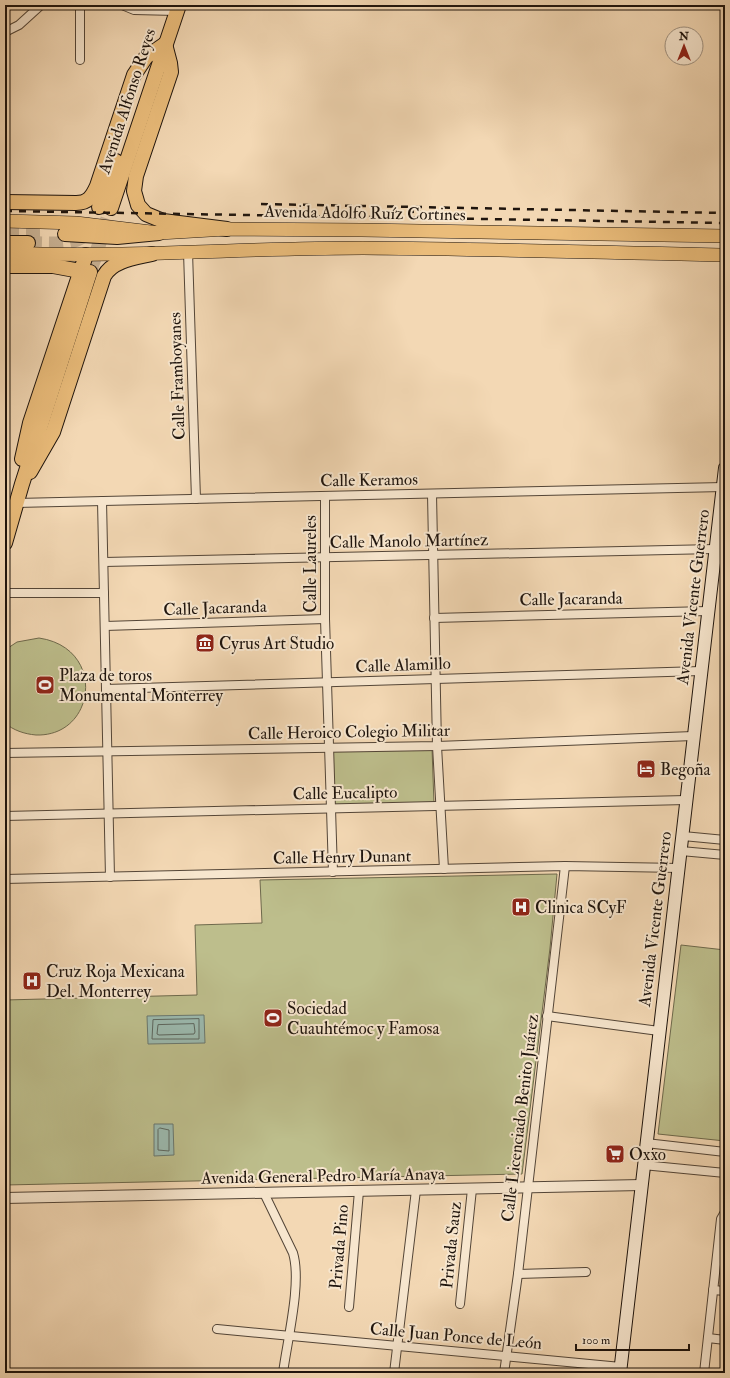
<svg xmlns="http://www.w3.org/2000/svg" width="730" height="1378" font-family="'IM FELL Double Pica',serif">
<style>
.green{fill:#bdbe8c;stroke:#6e694c}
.water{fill:#9bb9ae;stroke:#69776e}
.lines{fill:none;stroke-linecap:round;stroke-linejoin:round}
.shore{stroke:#5c665e;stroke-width:1}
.trunk-tunnel{stroke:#c8b193;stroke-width:14;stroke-dasharray:14 7;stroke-linecap:butt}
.minor-casing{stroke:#534537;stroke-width:10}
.tertiary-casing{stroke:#534537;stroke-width:12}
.secondary-casing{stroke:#1e140d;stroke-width:14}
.primary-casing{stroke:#1e140d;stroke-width:14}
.trunk-casing{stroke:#1e140d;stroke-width:16}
.minor{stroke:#f7e6ce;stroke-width:8}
.tertiary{stroke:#f7e6ce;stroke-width:10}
.secondary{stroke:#f7e6ce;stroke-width:12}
.primary{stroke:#eabc7a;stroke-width:13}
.trunk{stroke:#eabc7a;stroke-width:14}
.rail{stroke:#1e140d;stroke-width:2.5;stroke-dasharray:7 7;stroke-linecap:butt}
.labels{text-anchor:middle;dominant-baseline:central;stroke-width:4;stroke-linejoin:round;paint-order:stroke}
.street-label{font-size:17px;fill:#1e140d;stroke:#f7e6ce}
.poi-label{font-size:17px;fill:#1e140d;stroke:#f7e6ce;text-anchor:start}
</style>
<rect width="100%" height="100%" fill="#f3d8b4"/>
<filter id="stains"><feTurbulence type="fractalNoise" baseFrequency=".005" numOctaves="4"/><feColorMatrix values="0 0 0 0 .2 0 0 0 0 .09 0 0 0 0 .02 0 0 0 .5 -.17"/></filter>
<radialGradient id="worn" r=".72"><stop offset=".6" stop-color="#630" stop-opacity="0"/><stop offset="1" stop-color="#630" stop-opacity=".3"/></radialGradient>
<g class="green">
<path d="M 39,638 C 107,648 96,737 36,735 C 24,734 13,730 5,723 L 5,650 L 17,642 Z"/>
<path d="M 432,748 L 434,804 L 334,806 L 333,749 Z"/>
<path d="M 557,874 L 550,948 L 522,1174 L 5,1185 L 5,1000 L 197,995 L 195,925 L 262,923 L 260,880 Z"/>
<path d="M 681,945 L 725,950 L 723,994 L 725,995 L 725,1141 L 658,1134 Z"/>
</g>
<g class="water">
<path d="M 204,1015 L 205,1043 L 148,1044 L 147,1016 Z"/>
<path d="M 154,1124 L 173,1124 L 174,1155 L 154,1156 Z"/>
</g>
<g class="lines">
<g class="shore">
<path d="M 199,1019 L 199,1039 L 152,1039 L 153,1020 Z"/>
<path d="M 194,1024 L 195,1032 L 194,1034 L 159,1035 L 157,1034 L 158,1025 Z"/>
<path d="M 160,1128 L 169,1130 L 169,1151 L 158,1150 L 158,1130 Z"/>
</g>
<g class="trunk-tunnel">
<path d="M 5,234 L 46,234"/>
<path d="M 28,243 C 46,243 74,247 87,233 C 93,226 96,216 99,207"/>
<path d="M 90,272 L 111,208"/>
</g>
<g class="minor-casing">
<g id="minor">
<path d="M 80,5 L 80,60"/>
<path d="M 122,5 L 134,10 L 176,11"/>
<path d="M 5,32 L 19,25 L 41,5"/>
<path d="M 188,252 L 196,499"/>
<path d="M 432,494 L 437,746 L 444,869"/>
<path d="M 325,496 L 325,619 L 333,872"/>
<path d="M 102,501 L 110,877"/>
<path d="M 16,503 L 723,487"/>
<path d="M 104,562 L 715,549"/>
<path d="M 5,593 L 104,593"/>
<path d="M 434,618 L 708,611"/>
<path d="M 105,626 L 325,619"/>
<path d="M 106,689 L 701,671"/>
<path d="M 5,753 L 437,746 L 693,736"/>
<path d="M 5,816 L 686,800"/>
<path d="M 683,836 L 725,840"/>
<path d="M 681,851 L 725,855"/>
<path d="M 5,879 L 565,866 L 679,868"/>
<path d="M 547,1016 L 659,1031"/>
<path d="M 646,1143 L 725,1152"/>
<path d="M 643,1165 L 725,1173"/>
<path d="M 264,1193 L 293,1253 C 302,1283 287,1341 283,1373"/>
<path d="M 518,1274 L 586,1272"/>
<path d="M 713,1290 L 725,1291"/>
<path d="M 460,1304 L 472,1189"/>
<path d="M 349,1307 L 359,1191"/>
<path d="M 217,1329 L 621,1367"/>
<path d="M 708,1338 L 725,1340"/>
<path d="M 394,1373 L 416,1190"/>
<path d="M 504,1373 L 518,1274 L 565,866"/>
<path d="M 704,1373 L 721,1219 L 725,1212"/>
</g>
</g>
<g class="tertiary-casing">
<path id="tertiary" d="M 5,1198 L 641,1185"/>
</g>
<g class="secondary-casing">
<path id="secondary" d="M 620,1373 L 725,468"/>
</g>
<g class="primary-casing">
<g id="primary">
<path d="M 5,221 L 76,223 L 159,233 L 227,229 L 362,230 L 725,236"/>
<path d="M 5,253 C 125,258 244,248 363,248 C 484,249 604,252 725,255"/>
</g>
</g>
<g class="trunk-casing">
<g id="trunk">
<path d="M 165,44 L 170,63 L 171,72 L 136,176 L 134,191 L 138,205 L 146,214 L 163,221 L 227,229"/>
<path d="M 5,202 L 76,203 C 88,203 92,197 97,186 L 134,75 L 146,57 L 165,44"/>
<path d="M 99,207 L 116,161"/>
<path d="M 111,208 L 179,5"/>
<path d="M 65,234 L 117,237 L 159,233"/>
<path d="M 5,243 L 28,243"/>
<path d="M 5,266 L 53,266 L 80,271"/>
<path d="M 22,459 L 30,423 L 86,255"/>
<path d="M 30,472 L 53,432 L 104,276 C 113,260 135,258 152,254"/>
<path d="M 5,543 L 22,484 L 90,272"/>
</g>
</g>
<use href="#minor" class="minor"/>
<use href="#tertiary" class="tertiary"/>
<use href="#secondary" class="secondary"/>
<use href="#primary" class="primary"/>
<use href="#trunk" class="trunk"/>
<g class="rail">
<path d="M 261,204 L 725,213"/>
<path d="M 5,211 L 725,223"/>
<path d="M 393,214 L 421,211"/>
</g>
</g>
<defs>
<g id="museum-square" transform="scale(1)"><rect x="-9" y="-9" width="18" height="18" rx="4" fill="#8f2418" stroke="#f7e6ce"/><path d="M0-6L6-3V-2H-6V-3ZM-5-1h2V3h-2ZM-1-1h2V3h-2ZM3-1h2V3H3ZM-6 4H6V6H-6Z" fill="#fff"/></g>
<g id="stadium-square" transform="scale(1)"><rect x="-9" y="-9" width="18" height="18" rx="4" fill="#8f2418" stroke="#f7e6ce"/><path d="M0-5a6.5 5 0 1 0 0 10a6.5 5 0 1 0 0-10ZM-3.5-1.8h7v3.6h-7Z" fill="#fff"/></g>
<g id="hotel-square" transform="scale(1)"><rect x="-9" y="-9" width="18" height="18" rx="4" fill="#8f2418" stroke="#f7e6ce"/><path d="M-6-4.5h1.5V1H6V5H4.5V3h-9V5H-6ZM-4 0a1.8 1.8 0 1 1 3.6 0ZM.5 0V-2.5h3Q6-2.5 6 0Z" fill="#fff"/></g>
<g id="hospital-square" transform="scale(1)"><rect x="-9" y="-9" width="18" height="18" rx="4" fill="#8f2418" stroke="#f7e6ce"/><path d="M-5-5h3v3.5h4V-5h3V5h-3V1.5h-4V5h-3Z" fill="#fff"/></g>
<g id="supermarket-square" transform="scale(1)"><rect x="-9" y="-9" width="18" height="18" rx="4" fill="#8f2418" stroke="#f7e6ce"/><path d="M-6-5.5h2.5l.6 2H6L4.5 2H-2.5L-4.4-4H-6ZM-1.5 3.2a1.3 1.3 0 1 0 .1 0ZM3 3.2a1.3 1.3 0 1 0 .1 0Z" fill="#fff"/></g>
</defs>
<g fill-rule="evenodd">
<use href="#museum-square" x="205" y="643"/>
<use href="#stadium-square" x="45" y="685"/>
<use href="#hotel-square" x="646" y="769"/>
<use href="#hospital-square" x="521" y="907"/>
<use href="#hospital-square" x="32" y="981"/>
<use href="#stadium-square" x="273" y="1018"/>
<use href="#supermarket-square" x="615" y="1154"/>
</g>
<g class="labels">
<g class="street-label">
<text transform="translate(127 101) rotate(-72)">Avenida Alfonso Reyes</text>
<text transform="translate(365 213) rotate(1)">Avenida Adolfo Ruíz Cortines</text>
<text transform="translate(177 376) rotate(-92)">Calle Framboyanes</text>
<text transform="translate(369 480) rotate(-1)">Calle Keramos</text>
<text transform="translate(409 541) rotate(-1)">Calle Manolo Martínez</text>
<text transform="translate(310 564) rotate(-90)">Calle Laureles</text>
<text transform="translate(693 597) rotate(-83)">Avenida Vicente Guerrero</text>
<text transform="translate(571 599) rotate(-1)">Calle Jacaranda</text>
<text transform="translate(215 608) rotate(-2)">Calle Jacaranda</text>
<text transform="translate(403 665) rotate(-2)">Calle Alamillo</text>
<text transform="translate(349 732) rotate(-1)">Calle Heroico Colegio Militar</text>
<text transform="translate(345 793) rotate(-1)">Calle Eucalipto</text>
<text transform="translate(342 857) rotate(-1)">Calle Henry Dunant</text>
<text transform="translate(655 919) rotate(-83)">Avenida Vicente Guerrero</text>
<text transform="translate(520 1118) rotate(-83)">Calle Licenciado Benito Juárez</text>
<text transform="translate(323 1176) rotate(-1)">Avenida General Pedro María Anaya</text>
<text transform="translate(451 1245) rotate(-84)">Privada Sauz</text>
<text transform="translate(339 1247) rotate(-85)">Privada Pino</text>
<text transform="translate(456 1336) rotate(5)">Calle Juan Ponce de León</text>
</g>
<g class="poi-label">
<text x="219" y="643">Cyrus Art Studio</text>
<text x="59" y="675">Plaza de toros<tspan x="59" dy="20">Monumental Monterrey</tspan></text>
<text x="660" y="769">Begoña</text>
<text x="535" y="907">Clinica SCyF</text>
<text x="46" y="971">Cruz Roja Mexicana<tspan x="46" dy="20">Del. Monterrey</tspan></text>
<text x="287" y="1008">Sociedad<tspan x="287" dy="20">Cuauhtémoc y Famosa</tspan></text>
<text x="629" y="1154">Oxxo</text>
</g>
</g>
<rect width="730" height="1378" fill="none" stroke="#f3d8b4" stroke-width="20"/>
<rect x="6" y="6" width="718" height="1366" fill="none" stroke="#1e140d" stroke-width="2"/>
<rect x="10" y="10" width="710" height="1358" fill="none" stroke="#1e140d"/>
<g transform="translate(684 46)"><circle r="19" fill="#f7e6ce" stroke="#a09281"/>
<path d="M0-3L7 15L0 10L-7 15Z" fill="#8f2418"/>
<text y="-6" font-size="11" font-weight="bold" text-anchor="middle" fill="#1e140d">N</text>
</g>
<path d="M576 1344v6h113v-6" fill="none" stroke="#1e140d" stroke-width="2"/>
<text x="582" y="1344" font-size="12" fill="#1e140d" stroke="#f7e6ce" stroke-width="3" paint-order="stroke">100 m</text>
<rect width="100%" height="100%" filter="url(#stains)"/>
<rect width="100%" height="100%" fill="url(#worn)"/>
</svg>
